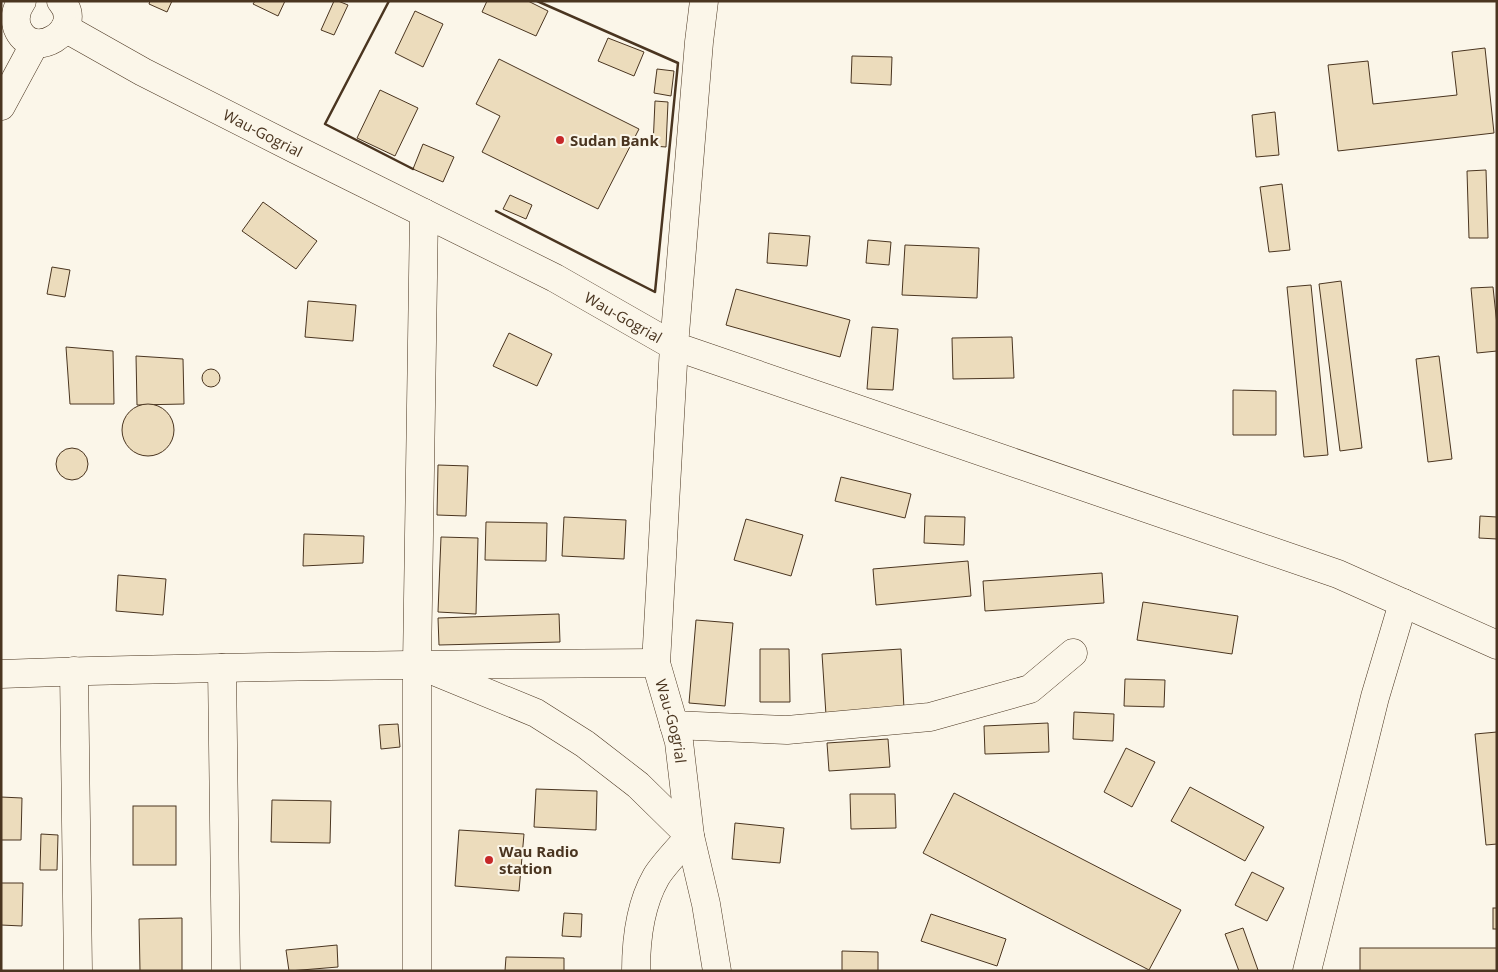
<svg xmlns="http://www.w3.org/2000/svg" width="1498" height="972" font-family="'Open Sans',sans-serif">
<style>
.building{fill:#ecdcbc;stroke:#4a3520}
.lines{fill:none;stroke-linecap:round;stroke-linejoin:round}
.minor-casing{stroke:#4a3520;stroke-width:29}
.major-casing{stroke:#4a3520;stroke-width:29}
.minor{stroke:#fbf6e9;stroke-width:28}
.major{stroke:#fbf6e9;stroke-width:28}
.wall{stroke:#4a3520;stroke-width:2.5}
.poi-dot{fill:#c62828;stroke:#fbf6e9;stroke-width:2}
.labels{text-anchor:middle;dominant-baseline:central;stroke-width:4;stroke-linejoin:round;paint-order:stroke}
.street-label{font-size:15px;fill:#4a3520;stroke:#fbf6e9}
.poi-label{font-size:15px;font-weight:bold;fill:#4a3520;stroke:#fbf6e9;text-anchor:start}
</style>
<rect width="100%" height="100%" fill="#fbf6e9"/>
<g class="building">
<path d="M 150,1 L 172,1 L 167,12 L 149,4 Z"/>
<path d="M 255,1 L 285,1 L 278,16 L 253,4 Z"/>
<path d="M 334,1 L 338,1 L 348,5 L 334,35 L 321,30 Z"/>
<path d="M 487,1 L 528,1 L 548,11 L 536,36 L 482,12 Z"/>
<path d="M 415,11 L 443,24 L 423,67 L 395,53 Z"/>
<path d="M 608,38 L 644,52 L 634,76 L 598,61 Z"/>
<path d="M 1485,48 L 1494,133 L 1338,151 L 1328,65 L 1368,61 L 1373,104 L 1457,95 L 1452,52 Z"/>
<path d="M 852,56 L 892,57 L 891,85 L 851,83 Z"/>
<path d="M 499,59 L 639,129 L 598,209 L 482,152 L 500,116 L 476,104 Z"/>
<path d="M 657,69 L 674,71 L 671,96 L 654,93 Z"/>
<path d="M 380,90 L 418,108 L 395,156 L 357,138 Z"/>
<path d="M 655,101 L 668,102 L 666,147 L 653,146 Z"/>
<path d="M 1275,112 L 1279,155 L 1256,157 L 1252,115 Z"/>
<path d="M 423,144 L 454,157 L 443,182 L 413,169 Z"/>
<path d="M 1486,170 L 1488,238 L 1469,238 L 1467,171 Z"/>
<path d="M 1282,184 L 1290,250 L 1269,252 L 1260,187 Z"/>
<path d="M 510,195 L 532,205 L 526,219 L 503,209 Z"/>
<path d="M 263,202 L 317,241 L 296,269 L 242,231 Z"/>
<path d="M 769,233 L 810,236 L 807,266 L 767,263 Z"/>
<path d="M 868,240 L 891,242 L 889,265 L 866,263 Z"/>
<path d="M 905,245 L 979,248 L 977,298 L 902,295 Z"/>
<path d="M 52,267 L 70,270 L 65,297 L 47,294 Z"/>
<path d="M 1341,281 L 1362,448 L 1340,451 L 1319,284 Z"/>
<path d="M 1311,285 L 1328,455 L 1304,457 L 1287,287 Z"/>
<path d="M 1493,287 L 1497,325 L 1497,351 L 1477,353 L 1471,288 Z"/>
<path d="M 736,289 L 850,320 L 840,357 L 726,325 Z"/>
<path d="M 308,301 L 356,305 L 353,341 L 305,337 Z"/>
<path d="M 872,327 L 898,329 L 893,390 L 867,389 Z"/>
<path d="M 509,333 L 552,354 L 537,386 L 493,366 Z"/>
<path d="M 1012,337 L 1014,378 L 953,379 L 952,338 Z"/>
<path d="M 66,347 L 113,351 L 114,404 L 70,404 Z"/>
<path d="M 136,356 L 183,359 L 184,404 L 137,405 Z"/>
<path d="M 1439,356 L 1452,459 L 1428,462 L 1416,359 Z"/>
<circle cx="211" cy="378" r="9"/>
<path d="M 1233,390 L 1276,391 L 1276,435 L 1233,435 Z"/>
<circle cx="148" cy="430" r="26"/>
<circle cx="72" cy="464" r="16"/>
<path d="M 438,465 L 468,466 L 466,516 L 437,515 Z"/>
<path d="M 841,477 L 911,494 L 905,518 L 835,501 Z"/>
<path d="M 925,516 L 965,517 L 964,545 L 924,543 Z"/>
<path d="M 1480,516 L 1497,517 L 1497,539 L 1479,538 Z"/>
<path d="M 564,517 L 626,520 L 624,559 L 562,556 Z"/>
<path d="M 746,519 L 803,535 L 791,576 L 734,560 Z"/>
<path d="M 486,522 L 547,523 L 546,561 L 485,560 Z"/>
<path d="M 304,534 L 364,536 L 363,563 L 303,566 Z"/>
<path d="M 441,537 L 478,538 L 476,614 L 438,612 Z"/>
<path d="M 968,561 L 971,596 L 876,605 L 873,569 Z"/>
<path d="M 1102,573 L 1104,603 L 985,611 L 983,581 Z"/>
<path d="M 118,575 L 166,579 L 163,615 L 116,611 Z"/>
<path d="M 1143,602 L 1238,616 L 1232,654 L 1137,640 Z"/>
<path d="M 559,614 L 560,642 L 439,645 L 438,618 Z"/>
<path d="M 696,620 L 733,623 L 725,706 L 689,703 Z"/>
<path d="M 760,649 L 789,649 L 790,702 L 760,702 Z"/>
<path d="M 901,649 L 904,709 L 826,715 L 822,654 Z"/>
<path d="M 1125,679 L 1165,680 L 1164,707 L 1124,706 Z"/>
<path d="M 1074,712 L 1114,714 L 1113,741 L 1073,739 Z"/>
<path d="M 1048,723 L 1049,752 L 985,754 L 984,726 Z"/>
<path d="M 398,724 L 400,747 L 381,749 L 379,725 Z"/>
<path d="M 1497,732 L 1497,844 L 1486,845 L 1475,734 Z"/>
<path d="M 888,739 L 890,767 L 829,771 L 827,743 Z"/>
<path d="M 1126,748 L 1155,762 L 1132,807 L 1104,792 Z"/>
<path d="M 1190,787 L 1264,827 L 1245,861 L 1171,821 Z"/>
<path d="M 536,789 L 597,791 L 596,830 L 534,827 Z"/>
<path d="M 954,793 L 1181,910 L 1149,970 L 923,853 Z"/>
<path d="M 850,794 L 895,794 L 896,828 L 851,829 Z"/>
<path d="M 1,797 L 22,798 L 21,840 L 1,840 Z"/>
<path d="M 272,800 L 331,801 L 330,843 L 271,842 Z"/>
<rect x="133" y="806" width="43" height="59"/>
<path d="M 735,823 L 784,828 L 780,863 L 732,859 Z"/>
<path d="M 459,830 L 524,834 L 519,891 L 455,886 Z"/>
<path d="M 41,834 L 58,835 L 57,870 L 40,870 Z"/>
<path d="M 1252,872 L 1284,888 L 1267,921 L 1235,905 Z"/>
<path d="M 1,883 L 23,883 L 22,926 L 1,925 Z"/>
<rect x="1493" y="908" width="4" height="21"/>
<path d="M 564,913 L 582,914 L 581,937 L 562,936 Z"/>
<path d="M 931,914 L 1006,939 L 997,966 L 921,941 Z"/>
<path d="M 182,918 L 182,971 L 140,971 L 139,919 Z"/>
<path d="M 1243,928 L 1258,970 L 1256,971 L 1239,971 L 1225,934 Z"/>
<path d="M 337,945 L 338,967 L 289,971 L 286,950 Z"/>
<rect x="1360" y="948" width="137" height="23"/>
<path d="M 842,951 L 878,952 L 878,971 L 842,971 Z"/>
<path d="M 506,957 L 564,958 L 564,971 L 505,971 Z"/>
</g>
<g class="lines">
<g class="minor-casing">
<g id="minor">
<path d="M 704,1 L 699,42 L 674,346 L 1338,574 L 1497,645"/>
<path d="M 222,668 L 226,971"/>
<path d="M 429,669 L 536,713 L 585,744 L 638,785 L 690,836 C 680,848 663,865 656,877 C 640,905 636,940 636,971"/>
<path d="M 74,671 L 78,971"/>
<path d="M 1,674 C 219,666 438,664 656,663"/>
<path d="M 674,725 L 787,730 L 930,717 L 1030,689 L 1073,653"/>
<path d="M 417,971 L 417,664 L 424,213"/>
<path d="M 1307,971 L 1375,697 L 1403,603"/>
</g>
</g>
<g class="major-casing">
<g id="major">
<path d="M 22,1 C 16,9 14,17 17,27 C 31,64 87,30 61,1"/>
<path id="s1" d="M 65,28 L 143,72 L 295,149 L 555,278 L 674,346 L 656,663 L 679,742 L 690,836 L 706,904 L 717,971"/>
<path d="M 1,106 L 35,43"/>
</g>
</g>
<use href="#minor" class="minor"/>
<use href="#major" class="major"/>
<g class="wall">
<path d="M 389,1 L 325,124 L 413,169"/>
<path d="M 496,211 L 655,292 L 678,63 L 537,1"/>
</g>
</g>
<g class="poi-dot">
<circle cx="560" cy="140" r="5"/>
<circle cx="489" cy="860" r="5"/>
</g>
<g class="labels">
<g class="street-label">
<text stroke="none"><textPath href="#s1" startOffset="224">Wau-Gogrial</textPath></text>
<text stroke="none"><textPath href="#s1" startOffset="629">Wau-Gogrial</textPath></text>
<text stroke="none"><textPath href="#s1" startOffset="1065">Wau-Gogrial</textPath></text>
</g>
<g class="poi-label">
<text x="570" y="140">Sudan Bank</text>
<text x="499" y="851">Wau Radio<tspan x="499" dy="17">station</tspan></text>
</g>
</g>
<rect width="1498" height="972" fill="none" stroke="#4a3520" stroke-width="5"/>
</svg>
